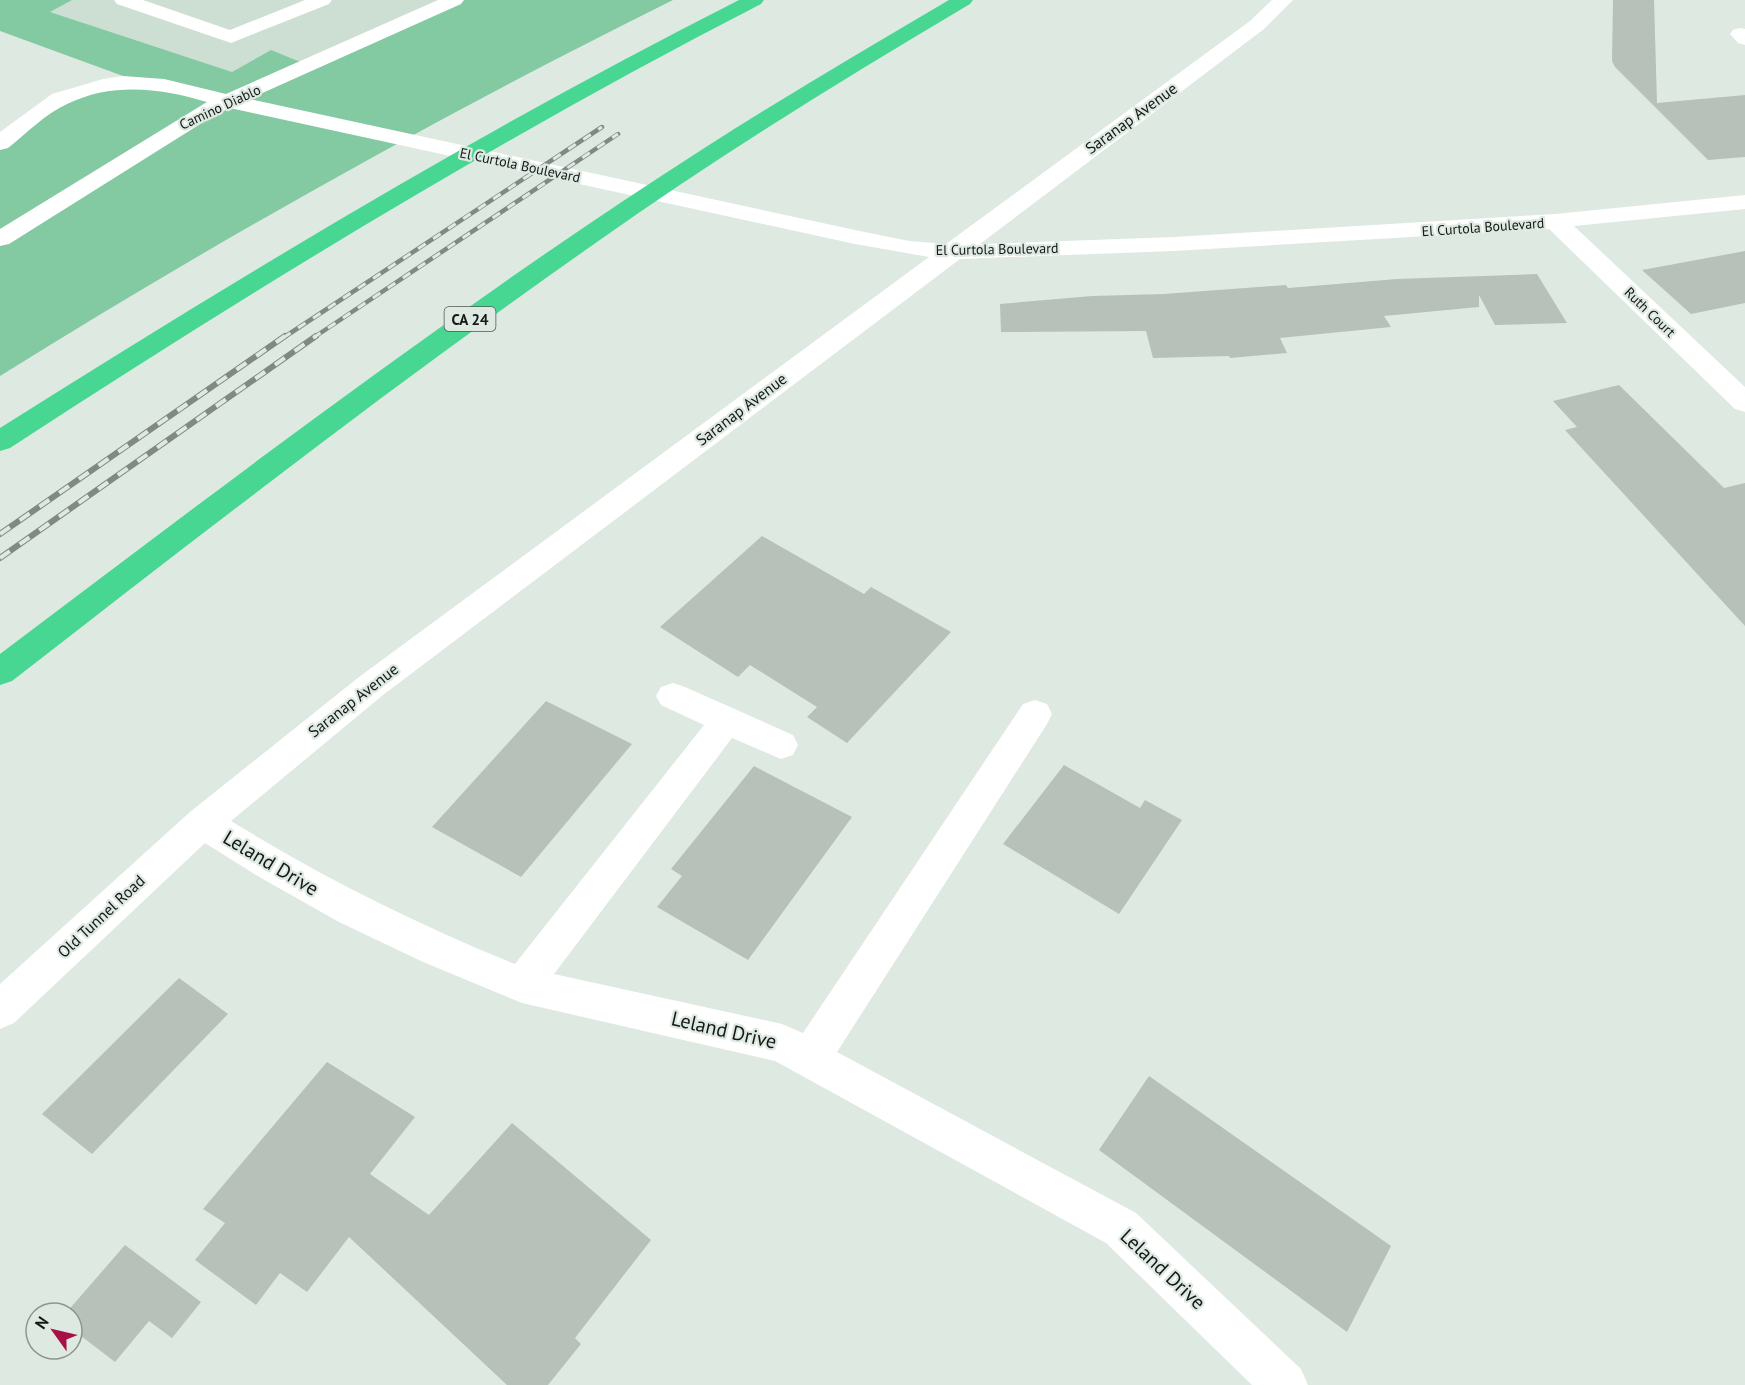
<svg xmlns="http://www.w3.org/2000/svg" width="1745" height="1385" font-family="'PT Sans',sans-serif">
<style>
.built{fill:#cdded3}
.green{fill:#83caa2}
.building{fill:#b7c1ba}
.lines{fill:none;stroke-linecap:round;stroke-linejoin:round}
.minor{fill:#fff;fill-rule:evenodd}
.highway{fill:#48d693;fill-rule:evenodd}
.rail-far1-casing{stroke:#828985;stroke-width:4.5}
.rail-casing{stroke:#828985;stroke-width:6}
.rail-far1{stroke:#dee9e2;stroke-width:3;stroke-dasharray:9;stroke-linecap:butt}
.rail{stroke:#dee9e2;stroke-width:4;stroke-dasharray:12;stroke-linecap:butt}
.labels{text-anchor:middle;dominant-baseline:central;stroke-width:4.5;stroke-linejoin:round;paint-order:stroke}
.far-street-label{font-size:14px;fill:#141816;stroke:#dee9e2}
.shield{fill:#dee9e2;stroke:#515753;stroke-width:1.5}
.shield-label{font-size:15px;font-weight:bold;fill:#141816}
.street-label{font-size:16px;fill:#141816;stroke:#dee9e2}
.near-street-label{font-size:20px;fill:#141816;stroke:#dee9e2}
</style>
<rect width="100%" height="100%" fill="#dee9e2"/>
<path class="built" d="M 72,0 L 454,0 L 308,65 L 271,50 L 232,72 L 49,12 Z"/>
<path class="green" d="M 0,0 L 72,0 L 50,12 L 232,72 L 271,50 L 308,65 L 454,0 L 673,0 C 443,114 218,240 0,376 L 0,143 L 60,99 L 134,80 L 0,31 Z"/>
<g class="building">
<path d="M 1613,0 L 1654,0 L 1657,103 L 1745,95 L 1745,157 L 1708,160 L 1615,67 L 1612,61 Z"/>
<path d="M 1745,251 L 1745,303 L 1691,314 L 1642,270 Z"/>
<path d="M 1537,274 L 1567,323 L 1495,325 L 1479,295 L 1479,307 L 1384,316 L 1391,327 L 1280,338 L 1287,353 L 1230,358 L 1229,356 L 1153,358 L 1146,331 L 1001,332 L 1000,304 L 1092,296 L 1164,294 L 1286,285 L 1288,288 L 1397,279 Z"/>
<path d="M 1619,385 L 1724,488 L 1745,483 L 1745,626 L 1565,430 L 1577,427 L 1553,401 Z"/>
<path d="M 762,536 L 864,594 L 871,587 L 951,632 L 847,743 L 807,717 L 817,707 L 750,665 L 738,677 L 660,627 Z"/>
<path d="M 546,701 L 632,744 L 521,877 L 432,827 Z"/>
<path d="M 1064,765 L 1140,808 L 1145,800 L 1182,820 L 1119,914 L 1003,844 Z"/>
<path d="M 754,766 L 852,817 L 748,960 L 657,907 L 682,876 L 671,869 Z"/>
<path d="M 179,978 L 228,1014 L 92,1154 L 42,1114 Z"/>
<path d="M 327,1062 L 415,1117 L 370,1174 L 429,1215 L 512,1123 L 651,1240 L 575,1338 L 581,1344 L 548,1385 L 507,1385 L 349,1237 L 307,1292 L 280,1273 L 256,1305 L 195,1260 L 225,1223 L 203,1209 Z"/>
<path d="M 1149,1076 L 1391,1246 L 1347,1332 L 1099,1150 Z"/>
<path d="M 125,1245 L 201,1302 L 172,1338 L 149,1321 L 115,1362 L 72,1329 L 72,1313 L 66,1313 Z"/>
</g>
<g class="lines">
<g class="minor">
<path d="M 114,0 L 143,0 L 230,30 L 305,0 L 332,0 L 329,4 L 231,43 L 117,4 Z"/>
<path d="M 438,0 L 464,0 L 461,4 L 249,99 L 855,230 L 909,241 L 946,244 L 1250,21 L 1272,0 L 1293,0 L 1264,29 L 980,244 L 1174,237 L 1555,214 L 1745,195 L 1745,209 L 1574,226 L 1745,387 L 1745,412 L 1735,409 L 1549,229 L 1174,251 L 960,259 L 383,695 L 231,821 C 322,877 416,924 515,964 L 704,725 L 661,705 L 656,696 L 661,687 L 673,683 L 685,687 L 793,735 L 798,745 L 793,755 L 781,759 L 732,738 L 554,974 L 782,1024 L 803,1033 L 1023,704 L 1035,700 L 1047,704 L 1052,714 L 1047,724 L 837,1052 L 1136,1213 L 1301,1369 L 1308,1385 L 1252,1385 L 1106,1243 L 775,1061 L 522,1003 L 423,962 L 339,922 L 261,878 L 205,843 L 14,1023 L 0,1029 L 0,984 L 190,812 L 359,677 L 929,257 L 855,244 L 230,108 L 213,116 L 9,244 L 0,246 L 0,229 L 207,102 C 161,88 112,82 67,104 C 45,114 27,133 8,148 L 0,150 L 0,132 L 52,94 L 103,79 L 123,76 L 164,79 L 226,94 Z"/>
<path d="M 1740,28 L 1745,29 L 1745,45 L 1738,43 L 1730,34 L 1733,30 Z"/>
</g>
<g class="highway">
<path d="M 739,0 L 764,0 L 761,4 C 502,137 254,289 10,448 L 0,451 L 0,428 C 241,276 484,129 739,0 Z"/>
<path d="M 949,0 L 973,0 L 970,4 C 843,79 717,157 597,242 C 397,382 204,532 12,681 L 0,685 L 0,654 C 231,480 462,303 706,147 C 786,96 867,48 949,0 Z"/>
</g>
<g class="rail-far1-casing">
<g id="rail-far1">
<path d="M 283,338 L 602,127"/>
<path d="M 313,338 L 618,134"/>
</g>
</g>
<g class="rail-casing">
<g id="rail">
<path d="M 0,534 L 285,336"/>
<path d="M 0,558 L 316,336"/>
</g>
</g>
<use href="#rail-far1" class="rail-far1"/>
<use href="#rail" class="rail"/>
</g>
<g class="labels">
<g class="far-street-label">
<text transform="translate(220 107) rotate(-25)">Camino Diablo</text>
<text transform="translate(520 165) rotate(12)">El Curtola Boulevard</text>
<text transform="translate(1483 227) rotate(-4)">El Curtola Boulevard</text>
<text transform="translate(997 249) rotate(-1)">El Curtola Boulevard</text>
<text transform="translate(1650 312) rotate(44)">Ruth Court</text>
</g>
<rect class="shield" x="444.5" y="307" width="51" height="24" rx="4.5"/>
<g class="shield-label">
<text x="470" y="319">CA 24</text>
</g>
<g class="street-label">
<text transform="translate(1131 118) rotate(-36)">Saranap Avenue</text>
<text transform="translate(741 409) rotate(-37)">Saranap Avenue</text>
<text transform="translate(353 700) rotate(-38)">Saranap Avenue</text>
<text transform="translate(101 916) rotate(-43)">Old Tunnel Road</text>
</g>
<g class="near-street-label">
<text transform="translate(271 863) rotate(31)">Leland Drive</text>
<text transform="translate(724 1030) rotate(13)">Leland Drive</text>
<text transform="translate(1163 1269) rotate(43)">Leland Drive</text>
</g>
</g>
<g transform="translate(54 1331) rotate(304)"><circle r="28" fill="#dee9e2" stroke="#8d9590" stroke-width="1.5"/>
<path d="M0-4.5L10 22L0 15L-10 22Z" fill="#a71146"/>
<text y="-9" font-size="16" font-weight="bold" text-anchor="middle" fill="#141816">N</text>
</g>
</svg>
